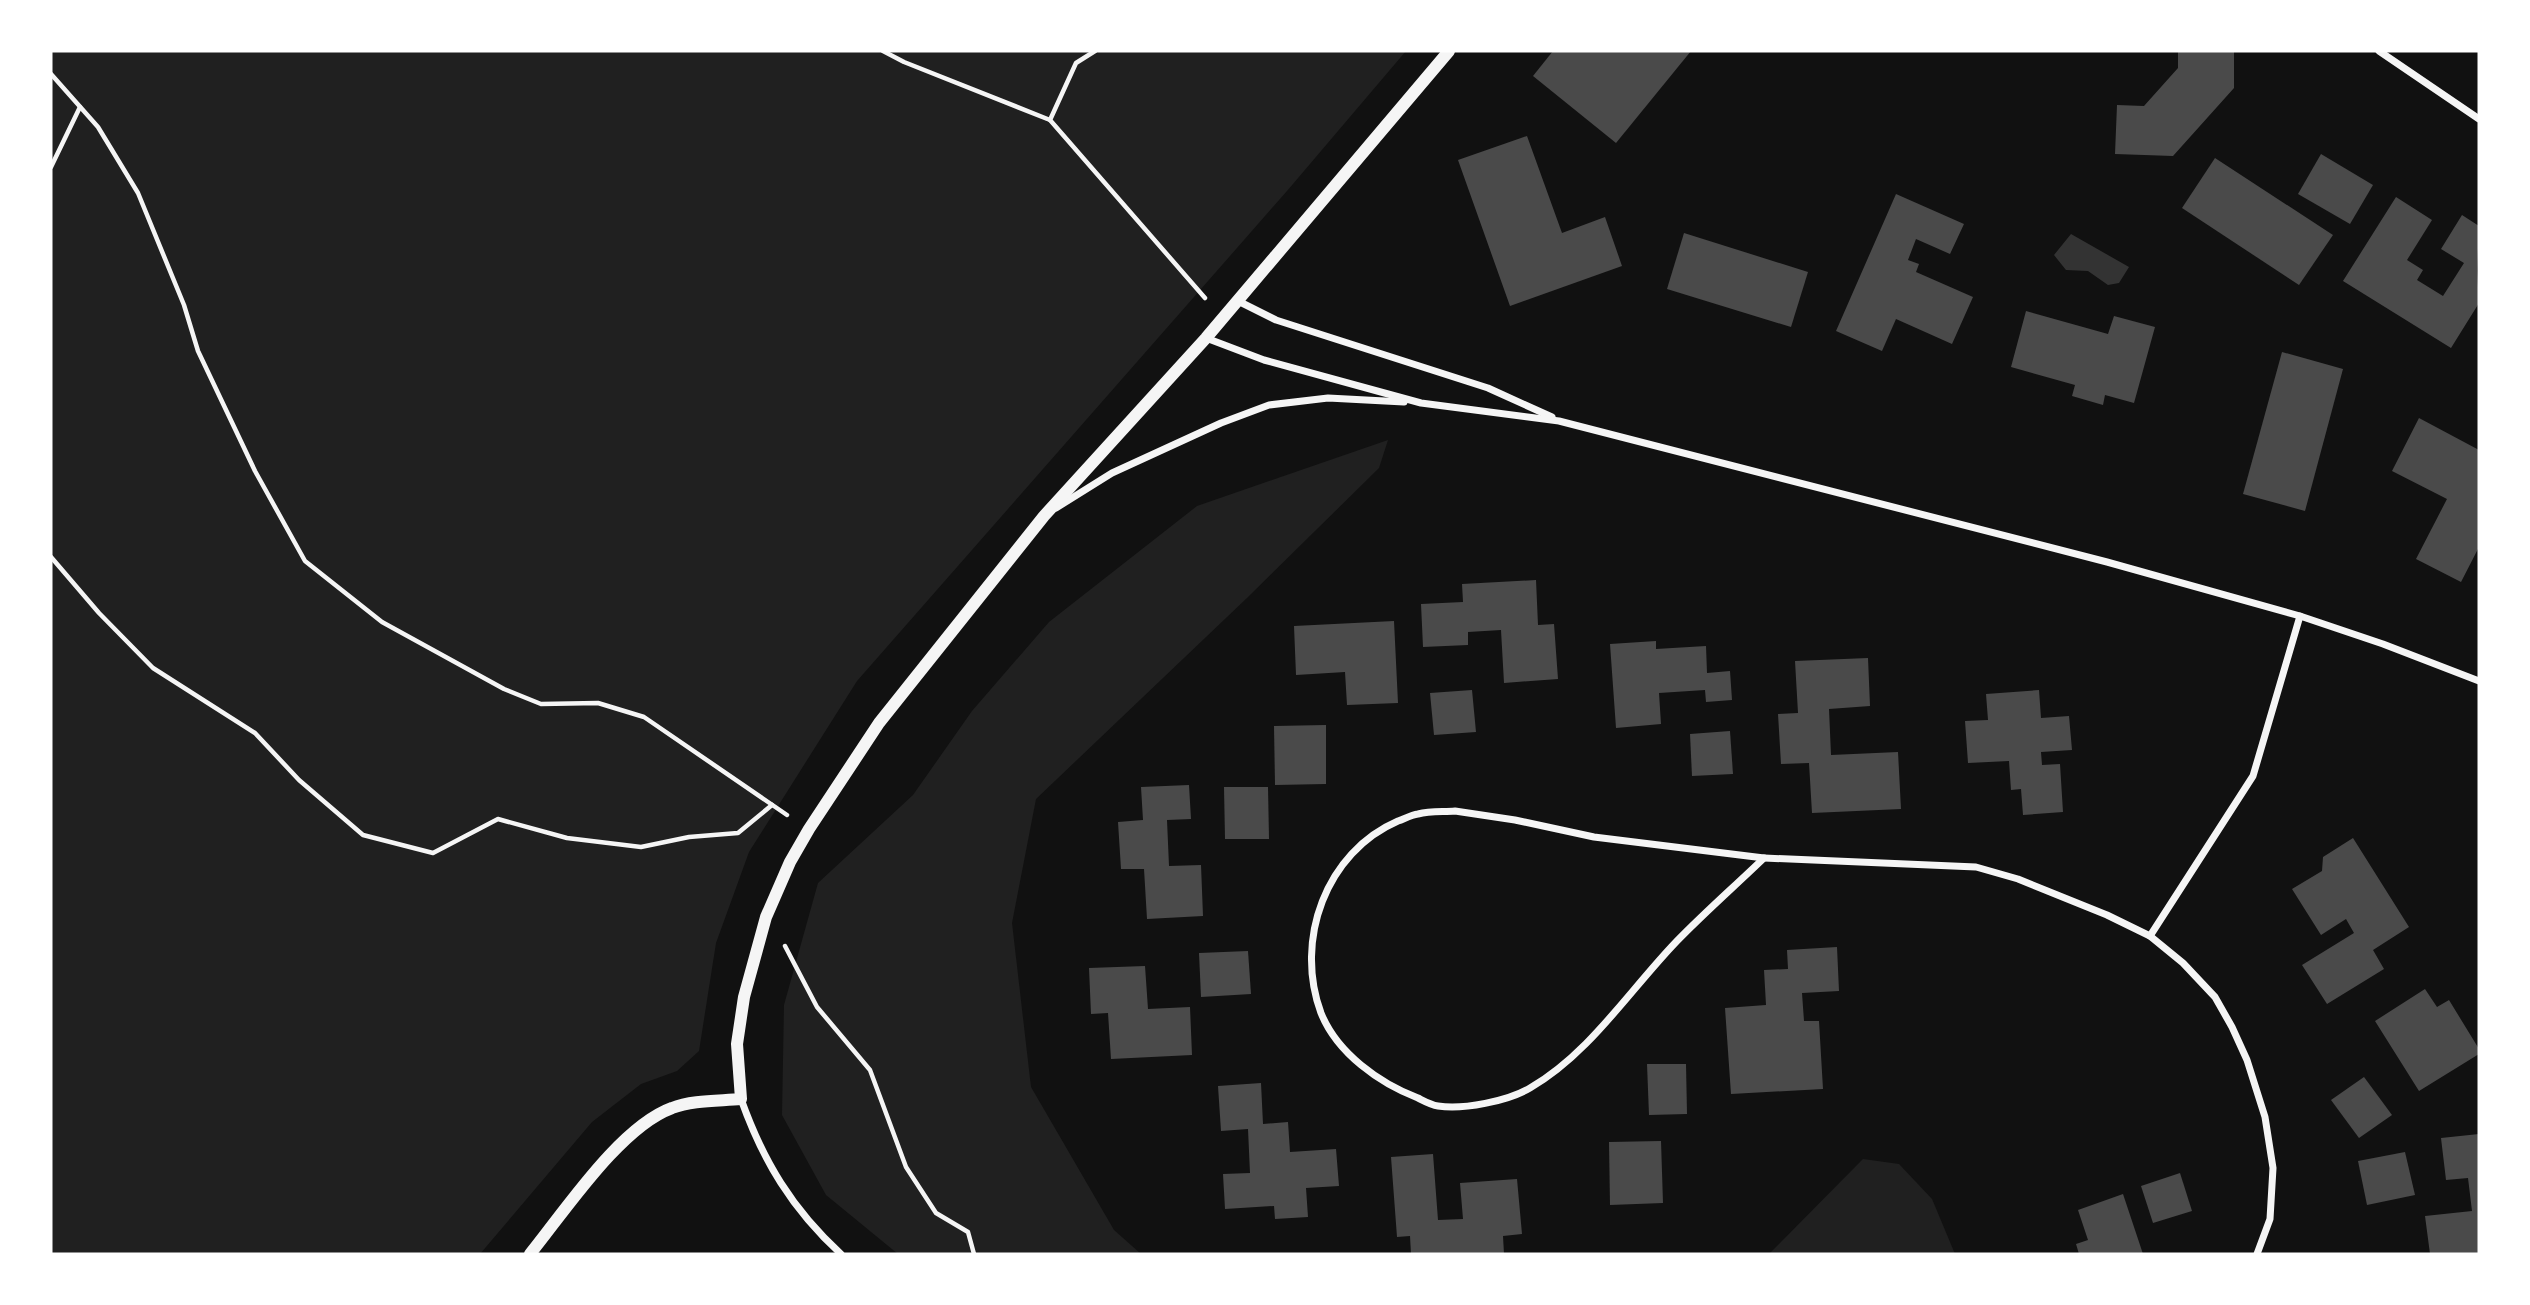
<svg xmlns="http://www.w3.org/2000/svg" width="2530" height="1305" font-family="Quicksand,sans-serif">
<style>
.green{fill:#202020}
.water{fill:#333}
.building{fill:#4a4a4a}
.lines{fill:none;stroke-linecap:round;stroke-linejoin:round}
.path{stroke:#f5f5f5;stroke-width:4.5}
.minor{stroke:#f5f5f5;stroke-width:7}
.tertiary{stroke:#f5f5f5;stroke-width:12}
</style>
<rect width="100%" height="100%" fill="#111"/>
<g class="green">
<path d="M 51,51 L 1406,51 L 1287,191 L 857,681 L 749,852 L 716,943 L 699,1051 L 677,1071 L 641,1084 L 592,1122 L 480,1254 L 51,1254 Z"/>
<path d="M 1388,440 L 1379,468 L 1248,597 L 1036,799 L 1012,923 L 1031,1087 L 1114,1230 L 1141,1254 L 898,1254 L 826,1195 L 782,1115 L 784,1005 L 818,883 L 913,795 L 972,711 L 1049,622 L 1197,506 Z"/>
<path d="M 1863,1159 L 1899,1164 L 1932,1199 L 1955,1254 L 1769,1254 Z"/>
</g>
<path class="water" d="M 2071,234 L 2129,267 L 2119,283 L 2108,285 L 2088,271 L 2066,270 L 2054,255 Z"/>
<g class="building">
<path d="M 1553,51 L 1691,51 L 1616,143 L 1533,76 Z"/>
<path d="M 2178,51 L 2234,51 L 2234,88 L 2173,156 L 2115,154 L 2117,105 L 2144,106 L 2178,68 Z"/>
<path d="M 1527,136 L 1562,233 L 1605,217 L 1622,266 L 1510,306 L 1458,160 Z"/>
<path d="M 2321,154 L 2373,185 L 2350,224 L 2298,194 Z"/>
<path d="M 2215,158 L 2333,235 L 2299,285 L 2182,208 Z"/>
<path d="M 1896,194 L 1964,224 L 1950,254 L 1916,239 L 1908,260 L 1919,264 L 1916,272 L 1973,297 L 1952,344 L 1896,319 L 1882,351 L 1836,331 Z"/>
<path d="M 2396,197 L 2432,220 L 2407,260 L 2423,270 L 2417,280 L 2443,296 L 2464,263 L 2441,249 L 2462,215 L 2479,226 L 2477,271 L 2479,303 L 2451,348 L 2343,281 Z"/>
<path d="M 1684,233 L 1808,272 L 1791,327 L 1667,289 Z"/>
<path d="M 2026,311 L 2108,334 L 2114,316 L 2155,327 L 2134,403 L 2105,395 L 2103,405 L 2072,396 L 2075,385 L 2011,367 Z"/>
<path d="M 2282,352 L 2343,369 L 2305,511 L 2243,494 Z"/>
<path d="M 2419,418 L 2479,450 L 2479,547 L 2461,582 L 2416,559 L 2447,499 L 2392,471 Z"/>
<path d="M 1536,580 L 1538,625 L 1554,624 L 1558,679 L 1504,683 L 1501,630 L 1468,632 L 1468,645 L 1423,647 L 1421,604 L 1463,602 L 1462,584 Z"/>
<path d="M 1394,621 L 1398,703 L 1347,705 L 1345,672 L 1296,675 L 1294,626 Z"/>
<path d="M 1656,641 L 1656,649 L 1706,646 L 1707,673 L 1730,671 L 1732,700 L 1706,702 L 1705,690 L 1659,693 L 1661,724 L 1616,728 L 1610,644 Z"/>
<path d="M 1868,658 L 1870,706 L 1829,709 L 1831,755 L 1898,752 L 1901,809 L 1812,813 L 1809,763 L 1781,764 L 1778,714 L 1798,713 L 1795,661 Z"/>
<path d="M 1472,690 L 1476,732 L 1434,735 L 1430,693 Z"/>
<path d="M 2039,690 L 2041,718 L 2069,716 L 2072,750 L 2041,752 L 2042,765 L 2060,764 L 2063,812 L 2023,815 L 2021,789 L 2011,790 L 2009,761 L 1968,763 L 1965,721 L 1988,720 L 1986,694 Z"/>
<path d="M 1326,725 L 1326,784 L 1275,785 L 1274,726 Z"/>
<path d="M 1730,731 L 1733,774 L 1692,776 L 1690,734 Z"/>
<path d="M 1189,785 L 1191,819 L 1167,820 L 1169,866 L 1201,865 L 1203,916 L 1147,919 L 1144,869 L 1121,869 L 1118,822 L 1143,820 L 1141,787 Z"/>
<path d="M 1224,787 L 1268,787 L 1269,839 L 1225,839 Z"/>
<path d="M 2353,838 L 2409,927 L 2373,950 L 2384,969 L 2327,1004 L 2302,965 L 2354,933 L 2346,919 L 2321,935 L 2292,889 L 2322,871 L 2323,857 Z"/>
<path d="M 1837,947 L 1839,991 L 1802,993 L 1804,1021 L 1819,1021 L 1823,1089 L 1731,1094 L 1725,1008 L 1766,1005 L 1764,970 L 1788,969 L 1787,950 Z"/>
<path d="M 1248,951 L 1251,994 L 1201,997 L 1199,953 Z"/>
<path d="M 1145,966 L 1148,1009 L 1190,1007 L 1192,1055 L 1111,1059 L 1108,1013 L 1091,1014 L 1089,968 Z"/>
<path d="M 2425,989 L 2437,1007 L 2449,1000 L 2479,1049 L 2479,1054 L 2419,1091 L 2375,1021 Z"/>
<path d="M 1647,1064 L 1686,1064 L 1687,1114 L 1649,1115 Z"/>
<path d="M 2364,1077 L 2392,1115 L 2359,1138 L 2331,1100 Z"/>
<path d="M 1261,1083 L 1263,1124 L 1288,1122 L 1290,1152 L 1336,1149 L 1339,1186 L 1306,1188 L 1308,1217 L 1275,1219 L 1274,1206 L 1225,1209 L 1223,1174 L 1250,1173 L 1248,1129 L 1221,1131 L 1218,1086 Z"/>
<path d="M 2479,1134 L 2479,1254 L 2430,1254 L 2425,1216 L 2472,1211 L 2468,1178 L 2446,1180 L 2441,1138 Z"/>
<path d="M 1661,1141 L 1663,1203 L 1610,1205 L 1609,1142 Z"/>
<path d="M 2405,1152 L 2415,1195 L 2367,1205 L 2358,1161 Z"/>
<path d="M 1433,1154 L 1438,1220 L 1463,1219 L 1460,1183 L 1517,1179 L 1522,1234 L 1503,1236 L 1504,1254 L 1411,1254 L 1410,1236 L 1397,1237 L 1391,1157 Z"/>
<path d="M 2180,1173 L 2192,1211 L 2153,1223 L 2141,1186 Z"/>
<path d="M 2123,1194 L 2143,1254 L 2079,1254 L 2076,1244 L 2088,1240 L 2078,1210 Z"/>
</g>
<g class="lines">
<g class="path">
<path d="M 883,51 L 904,62 L 1050,120"/>
<path d="M 1095,51 L 1076,63 L 1050,120 L 1205,298"/>
<path d="M 51,74 L 98,127 L 138,193 L 184,305 L 198,351 L 255,471 L 305,561 L 382,622 L 504,689 L 541,704 L 598,703 L 644,717 L 787,815"/>
<path d="M 51,167 L 80,107"/>
<path d="M 51,557 L 99,613 L 153,668 L 255,733 L 299,780 L 363,835 L 433,853 L 498,819 L 567,838 L 641,847 L 689,837 L 738,833 L 772,805"/>
<path d="M 785,946 L 817,1007 L 870,1070 L 906,1167 L 936,1213 L 968,1232 L 974,1254"/>
</g>
<g class="minor">
<path d="M 2379,51 L 2479,119"/>
<path d="M 1238,301 L 1276,320 L 1488,388 L 1552,417"/>
<path d="M 1206,338 L 1264,360 L 1421,403 L 1559,421 L 2107,562 L 2300,616 L 2383,644 L 2479,681"/>
<path d="M 1056,508 L 1112,473 L 1221,423 L 1269,405 L 1328,398 L 1404,402"/>
<path d="M 1455,811 L 1515,820 L 1594,837 L 1764,858 C 1735,886 1704,913 1676,942 C 1629,991 1589,1054 1530,1088 C 1508,1101 1463,1110 1438,1106 C 1431,1105 1424,1101 1418,1098 C 1379,1083 1337,1053 1321,1013 C 1294,940 1326,852 1398,821 C 1404,819 1411,815 1418,814 C 1430,811 1443,812 1455,811 Z"/>
<path d="M 1764,858 L 1976,867 L 2018,879 L 2107,915 L 2150,936 L 2183,963 L 2215,997 L 2232,1027 L 2247,1060 L 2265,1117 L 2273,1168 L 2270,1219 L 2257,1254"/>
<path d="M 2150,936 L 2253,776 L 2300,616"/>
<path d="M 741,1099 C 763,1161 792,1209 841,1254"/>
</g>
<path class="tertiary" d="M 530,1254 C 565,1211 620,1127 672,1108 C 692,1100 719,1101 741,1099 L 737,1044 L 744,997 L 766,917 L 790,862 L 809,829 L 879,723 L 1044,516 L 1206,338 L 1449,51"/>
</g>
<rect width="2530" height="1305" fill="none" stroke="#ffffff" stroke-width="105"/>
</svg>
